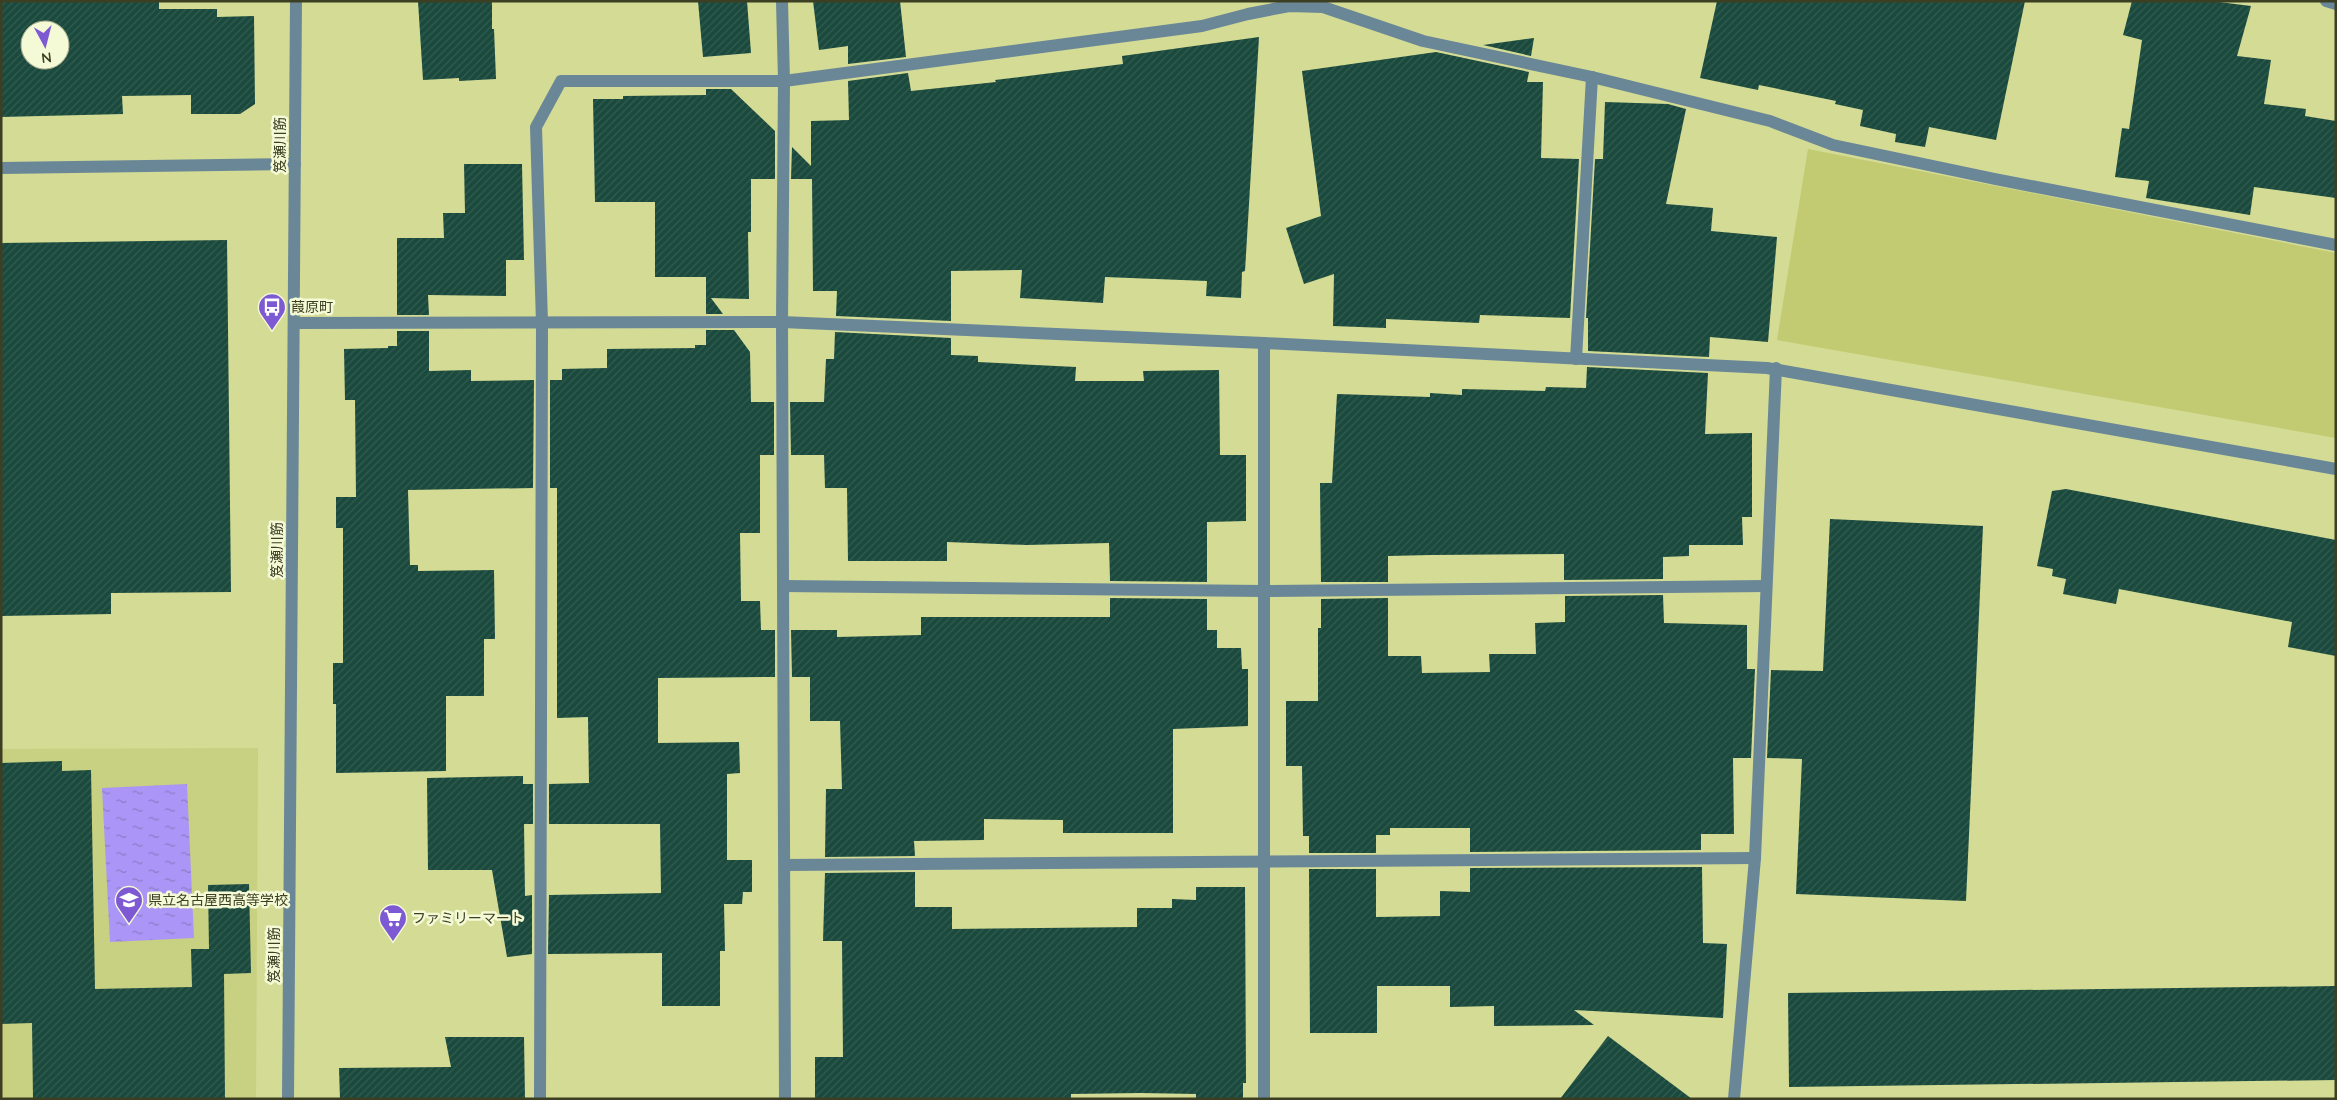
<svg xmlns="http://www.w3.org/2000/svg" width="2337" height="1100" font-family="Quicksand,'Noto Sans JP',sans-serif">
<style>
.built{fill:#c8d081}
.green{fill:#c2ca72}
.water{fill:url(#water-ripples)}
.building{fill:url(#building-hatch);fill-rule:evenodd}
.lines{fill:none;stroke-linecap:round;stroke-linejoin:round}
.minor{stroke:#6a8798;stroke-width:12}
.labels{text-anchor:middle;dominant-baseline:central;stroke-width:5;stroke-linejoin:round;paint-order:stroke}
.street-label{font-size:14px;fill:#3c3f22;stroke:#f4f9d6}
.poi-label{font-size:14px;fill:#3c3f22;stroke:#f4f9d6;text-anchor:start}
</style>
<defs>
<pattern id="water-ripples" width="26" height="14" patternUnits="userSpaceOnUse" patternTransform="scale(1.25)"><rect width="26" height="14" fill="#ab95f6"/><path d="M2 4q2-2 4 0t4 0M15 11q2-2 4 0t4 0" fill="none" stroke="#8c7bc7"/></pattern>
<pattern id="building-hatch" width="6" height="6" patternUnits="userSpaceOnUse" patternTransform="scale(1.25)"><rect width="6" height="6" fill="#1a493d"/><path d="M-1 1l2-2M0 6l6-6M5 7l2-2" fill="none" stroke="#345c50"/></pattern>
</defs>
<rect width="100%" height="100%" fill="#d3db94"/>
<path class="built" d="M 258,748 L 256,1099 L 1,1099 L 1,749 Z"/>
<path class="green" d="M 1808,149 L 2336,253 L 2336,438 L 1777,340 Z"/>
<path class="water" d="M 187,784 L 194,938 L 110,942 L 102,788 Z"/>
<g class="building">
<path d="M 1,1 L 159,1 L 159,9 L 217,9 L 217,17 L 254,16 L 255,104 L 240,114 L 191,114 L 191,95 L 122,96 L 123,114 L 1,117 ZM 30,30 L 60,30 L 60,60 L 30,60 Z"/>
<path d="M 418,1 L 492,1 L 492,29 L 494,29 L 496,79 L 459,81 L 459,78 L 423,80 Z"/>
<path d="M 698,1 L 747,1 L 751,53 L 703,57 Z"/>
<path d="M 813,1 L 900,1 L 906,57 L 848,64 L 848,46 L 819,50 Z"/>
<path d="M 1717,1 L 2025,1 L 1996,140 L 1929,127 L 1925,147 L 1895,142 L 1896,134 L 1860,126 L 1863,110 L 1835,104 L 1836,101 L 1759,85 L 1758,90 L 1700,78 Z"/>
<path d="M 2132,1 L 2211,1 L 2251,6 L 2237,56 L 2271,60 L 2264,104 L 2306,109 L 2305,116 L 2336,121 L 2336,198 L 2254,187 L 2250,215 L 2146,198 L 2149,181 L 2115,177 L 2122,128 L 2129,129 L 2142,40 L 2123,35 Z"/>
<path d="M 1259,37 L 1245,271 L 1242,272 L 1241,298 L 1206,296 L 1207,281 L 1105,277 L 1103,303 L 1020,298 L 1022,270 L 951,271 L 951,321 L 836,316 L 837,291 L 813,291 L 812,179 L 791,179 L 792,147 L 811,166 L 811,121 L 849,120 L 848,81 L 908,73 L 911,91 L 996,82 L 995,80 L 1123,64 L 1122,56 Z"/>
<path d="M 1534,38 L 1531,56 L 1483,45 Z"/>
<path d="M 1436,52 L 1529,72 L 1527,82 L 1543,82 L 1541,158 L 1579,159 L 1570,318 L 1480,315 L 1479,323 L 1386,319 L 1386,328 L 1333,326 L 1334,274 L 1304,284 L 1286,228 L 1321,216 L 1302,71 Z"/>
<path d="M 706,89 L 731,89 L 775,131 L 775,179 L 751,179 L 751,232 L 748,232 L 749,299 L 711,298 L 723,314 L 706,314 L 706,277 L 655,277 L 655,202 L 595,202 L 593,99 L 623,99 L 623,96 L 706,95 Z"/>
<path d="M 1605,102 L 1668,104 L 1686,109 L 1666,204 L 1713,208 L 1711,231 L 1777,237 L 1768,342 L 1710,337 L 1709,357 L 1588,351 L 1588,318 L 1586,318 L 1595,159 L 1603,159 Z"/>
<path d="M 464,164 L 522,164 L 524,260 L 506,260 L 506,296 L 428,295 L 429,315 L 397,315 L 397,238 L 444,238 L 443,213 L 465,213 Z"/>
<path d="M 227,240 L 231,592 L 111,593 L 111,614 L 1,616 L 1,243 Z"/>
<path d="M 706,330 L 734,330 L 750,352 L 751,402 L 774,402 L 774,455 L 760,455 L 760,533 L 740,533 L 741,601 L 760,601 L 761,630 L 775,630 L 775,677 L 658,678 L 658,743 L 739,742 L 740,773 L 727,774 L 727,860 L 752,860 L 752,892 L 743,892 L 742,904 L 724,904 L 725,951 L 720,951 L 720,1006 L 662,1006 L 662,953 L 548,954 L 549,895 L 661,893 L 660,824 L 549,824 L 549,784 L 589,783 L 588,717 L 557,718 L 557,488 L 550,488 L 550,380 L 562,380 L 562,369 L 607,368 L 607,349 L 695,348 L 695,345 L 706,345 Z"/>
<path d="M 397,331 L 429,331 L 429,371 L 471,370 L 471,381 L 534,380 L 533,488 L 408,490 L 410,565 L 418,565 L 418,571 L 494,570 L 495,639 L 484,639 L 484,696 L 446,696 L 446,771 L 336,773 L 336,704 L 333,704 L 333,663 L 343,663 L 343,528 L 336,528 L 336,497 L 356,497 L 355,400 L 345,400 L 344,349 L 388,348 L 388,346 L 397,346 Z"/>
<path d="M 835,332 L 951,338 L 951,355 L 978,356 L 978,362 L 1076,367 L 1075,381 L 1144,381 L 1143,371 L 1219,370 L 1220,455 L 1246,455 L 1246,521 L 1207,522 L 1207,582 L 1110,581 L 1109,543 L 1026,545 L 947,542 L 947,561 L 848,561 L 847,488 L 825,488 L 824,455 L 791,455 L 790,402 L 824,402 L 826,359 L 834,359 Z"/>
<path d="M 1587,367 L 1708,373 L 1705,434 L 1752,433 L 1752,517 L 1742,517 L 1743,545 L 1689,545 L 1689,556 L 1663,557 L 1663,579 L 1564,580 L 1564,554 L 1431,555 L 1388,556 L 1388,582 L 1321,582 L 1320,483 L 1332,483 L 1337,394 L 1430,397 L 1430,393 L 1462,395 L 1462,389 L 1545,391 L 1546,387 L 1586,388 Z"/>
<path d="M 2066,489 L 2336,540 L 2336,656 L 2288,647 L 2292,622 L 2119,589 L 2116,604 L 2063,594 L 2066,579 L 2052,576 L 2053,569 L 2037,566 L 2052,491 Z"/>
<path d="M 1830,519 L 1983,526 L 1966,901 L 1796,894 L 1802,759 L 1767,758 L 1771,670 L 1823,671 Z"/>
<path d="M 1663,595 L 1664,623 L 1747,625 L 1747,669 L 1755,669 L 1751,758 L 1733,758 L 1734,834 L 1701,834 L 1701,850 L 1470,852 L 1470,828 L 1390,828 L 1390,835 L 1376,835 L 1376,853 L 1309,853 L 1309,836 L 1303,836 L 1302,766 L 1286,766 L 1286,701 L 1318,701 L 1318,628 L 1321,628 L 1321,599 L 1388,598 L 1388,656 L 1421,656 L 1422,673 L 1490,672 L 1489,654 L 1536,654 L 1535,623 L 1565,622 L 1565,596 Z"/>
<path d="M 1110,598 L 1207,599 L 1207,630 L 1217,630 L 1217,648 L 1241,648 L 1242,669 L 1248,669 L 1248,726 L 1173,729 L 1173,833 L 1063,833 L 1063,820 L 984,819 L 984,840 L 914,841 L 915,856 L 825,857 L 826,789 L 842,789 L 840,721 L 810,721 L 810,677 L 792,677 L 791,630 L 837,630 L 837,637 L 921,635 L 921,617 L 1110,617 Z"/>
<path d="M 62,761 L 62,771 L 91,770 L 95,989 L 192,987 L 191,949 L 209,949 L 208,885 L 249,884 L 251,973 L 224,974 L 225,1099 L 33,1099 L 32,1023 L 1,1024 L 1,763 Z"/>
<path d="M 523,776 L 523,784 L 533,784 L 533,824 L 524,824 L 525,896 L 532,895 L 532,954 L 507,957 L 492,870 L 428,870 L 427,778 Z"/>
<path d="M 1702,867 L 1703,943 L 1727,944 L 1723,1018 L 1574,1010 L 1594,1025 L 1494,1026 L 1494,1006 L 1450,1007 L 1450,986 L 1377,986 L 1377,1033 L 1310,1033 L 1309,869 L 1376,869 L 1376,917 L 1440,916 L 1440,891 L 1470,892 L 1470,868 Z"/>
<path d="M 915,872 L 915,907 L 952,907 L 952,929 L 1137,927 L 1137,908 L 1172,908 L 1172,899 L 1196,900 L 1196,887 L 1245,887 L 1246,1083 L 1243,1083 L 1243,1099 L 1196,1099 L 1196,1094 L 1140,1093 L 1071,1094 L 1071,1099 L 815,1098 L 815,1057 L 843,1057 L 842,941 L 823,941 L 825,873 Z"/>
<path d="M 2336,986 L 2336,1080 L 1789,1087 L 1788,993 Z"/>
<path d="M 1608,1036 L 1692,1099 L 1560,1099 Z"/>
<path d="M 445,1037 L 524,1037 L 525,1099 L 340,1099 L 339,1068 L 451,1067 Z"/>
</g>
<g class="lines">
<g class="minor">
<path d="M 782,1 L 784,81 L 782,322 L 785,1099"/>
<path d="M 2326,1 L 2336,4"/>
<path d="M 1,168 L 295,164"/>
<path d="M 294,323 L 782,322 L 1264,343 L 1767,368 L 2336,469"/>
<path d="M 1264,343 L 1264,1099"/>
<path d="M 1576,359 L 1592,77"/>
<path d="M 783,586 L 1264,591 L 1766,586"/>
<path d="M 785,865 L 1755,858"/>
<path d="M 288,1099 L 296,1"/>
<path d="M 540,1099 L 542,323 L 536,127 L 561,81 L 784,81 L 1202,26 L 1248,14 L 1289,6 L 1323,7 L 1423,41 L 1592,77 L 1770,121 L 1833,145 L 1995,179 L 2336,245"/>
<path d="M 1734,1099 L 1755,858 L 1776,368"/>
</g>
</g>
<defs>
<g id="bus-pin" transform="scale(1.4375)"><path d="M0 17L-7.5 6A9.5 9.5 0 1 1 7.5 6Z" fill="#7d59d3" stroke="#f4f9d6"/><path d="M-5-6H5V4H4V6H2V4H-2V6H-4V4H-5ZM-3.5-4V0h7V-4ZM-3.5 1.2v1.5H-2V1.2ZM2 1.2v1.5H3.5V1.2Z" fill="#fff"/></g>
<g id="school-pin" transform="scale(1.4375)"><path d="M0 17L-7.5 6A9.5 9.5 0 1 1 7.5 6Z" fill="#7d59d3" stroke="#f4f9d6"/><path d="M0-5L7-2L0 1L-7-2ZM-4 1L0 2.5L4 1V4Q0 6-4 4Z" fill="#fff"/></g>
<g id="supermarket-pin" transform="scale(1.4375)"><path d="M0 17L-7.5 6A9.5 9.5 0 1 1 7.5 6Z" fill="#7d59d3" stroke="#f4f9d6"/><path d="M-6-5.5h2.5l.6 2H6L4.5 2H-2.5L-4.4-4H-6ZM-1.5 3.2a1.3 1.3 0 1 0 .1 0ZM3 3.2a1.3 1.3 0 1 0 .1 0Z" fill="#fff"/></g>
</defs>
<g fill-rule="evenodd">
<use href="#bus-pin" x="272" y="307"/>
<use href="#school-pin" x="129" y="900"/>
<use href="#supermarket-pin" x="393" y="918"/>
</g>
<g class="labels">
<g class="street-label">
<text transform="translate(280 145) rotate(-90)">笈瀬川筋</text>
<text transform="translate(277 550) rotate(-90)">笈瀬川筋</text>
<text transform="translate(274 955) rotate(-90)">笈瀬川筋</text>
</g>
<g class="poi-label">
<text x="291" y="307">葭原町</text>
<text x="148" y="900">県立名古屋西高等学校</text>
<text x="412" y="918">ファミリーマート</text>
</g>
</g>
<rect width="2337" height="1100" fill="none" stroke="#3c3f22" stroke-width="5"/>
<g transform="translate(45 45) rotate(173)"><circle r="24" fill="#f4f9d6" stroke="#aaaf8e"/>
<path d="M0-4L9 19L0 12L-9 19Z" fill="#7d59d3"/>
<text y="-8" font-size="14" font-weight="bold" text-anchor="middle" fill="#3c3f22">N</text>
</g>
</svg>
